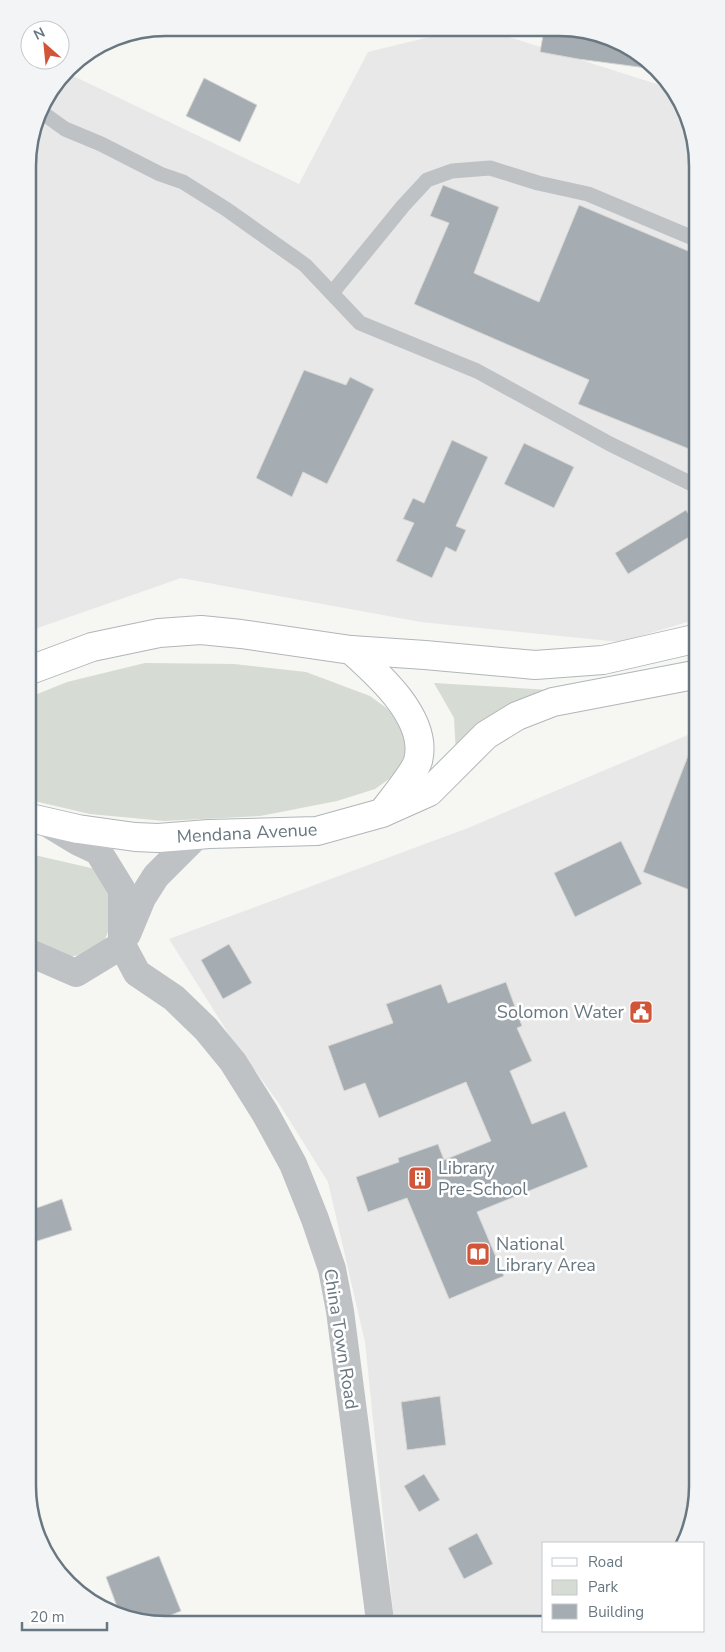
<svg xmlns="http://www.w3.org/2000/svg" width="725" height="1652" font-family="'Nunito Sans',sans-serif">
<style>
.built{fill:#e7e8e7}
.green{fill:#d6dbd3}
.building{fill:#a6adb2;stroke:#d8d8d6}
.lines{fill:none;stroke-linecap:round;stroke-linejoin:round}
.secondary-casing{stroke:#b0b6b9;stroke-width:30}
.service{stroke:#bec2c5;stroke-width:15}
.tertiary{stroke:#bec2c5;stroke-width:28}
.secondary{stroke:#fff;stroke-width:28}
.labels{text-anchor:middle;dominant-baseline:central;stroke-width:5;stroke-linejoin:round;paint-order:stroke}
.street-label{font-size:18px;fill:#687781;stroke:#fff}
.poi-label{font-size:18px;fill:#687781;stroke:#fff;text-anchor:start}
.rim{fill:none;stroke:#687781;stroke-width:2.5}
</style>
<rect width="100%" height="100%" fill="#f6f6f3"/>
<g class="built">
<path d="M 462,29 L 487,30 L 666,87 L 693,130 L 694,620 L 620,642 L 421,622 L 181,578 L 29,631 L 28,157 L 42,105 L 67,73 L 299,184 L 368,52 Z"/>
<path d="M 695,732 L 697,1495 L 679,1543 L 544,1543 L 544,1620 L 394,1621 L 365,1342 L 328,1182 L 280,1105 L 230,1036 L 169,939 L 468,828 Z"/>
</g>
<g class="green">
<path d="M 145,663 L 234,664 L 306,672 L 370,696 L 396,715 L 405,736 L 406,753 L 396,774 L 375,789 L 337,801 L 260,816 L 164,821 L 90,814 L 30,800 L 30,697 L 67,682 Z"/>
<path d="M 434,683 L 550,690 L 456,754 L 454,718 Z"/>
<path d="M 30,854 L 91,868 L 106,876 L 115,916 L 102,946 L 88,954 L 66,957 L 30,942 Z"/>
</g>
<g class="building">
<path d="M 544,30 L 564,30 L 594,34 L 650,62 L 654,69 L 578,59 L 540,52 Z"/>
<path d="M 204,78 L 257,105 L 240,142 L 186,116 Z"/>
<path d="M 443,185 L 499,207 L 474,273 L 539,302 L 579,205 L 693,253 L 694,451 L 578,404 L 589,380 L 414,304 L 449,223 L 430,216 Z"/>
<path d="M 304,370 L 346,385 L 350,377 L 374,389 L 327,484 L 303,472 L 292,497 L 256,478 Z"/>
<path d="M 452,440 L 488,457 L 456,526 L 466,530 L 456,552 L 446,547 L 432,578 L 396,561 L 414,523 L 403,519 L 413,498 L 424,503 Z"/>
<path d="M 524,443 L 574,467 L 554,508 L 504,484 Z"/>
<path d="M 686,510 L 694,523 L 694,534 L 628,574 L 615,553 Z"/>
<path d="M 693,743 L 695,743 L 695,892 L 643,872 Z"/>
<path d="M 621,841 L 642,884 L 575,917 L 554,873 Z"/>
<path d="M 229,944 L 252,983 L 223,999 L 201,960 Z"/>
<path d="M 506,982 L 522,1026 L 517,1028 L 532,1061 L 510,1071 L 532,1124 L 565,1111 L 588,1167 L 477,1212 L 504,1276 L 449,1299 L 407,1198 L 368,1212 L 356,1177 L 399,1162 L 398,1158 L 438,1144 L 444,1160 L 491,1141 L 466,1082 L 379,1118 L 365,1083 L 344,1091 L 328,1046 L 393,1023 L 386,1004 L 441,984 L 448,1003 Z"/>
<path d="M 62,1199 L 72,1230 L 31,1243 L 31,1210 Z"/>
<path d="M 440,1396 L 446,1445 L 407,1450 L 401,1402 Z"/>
<path d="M 424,1474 L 440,1500 L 419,1512 L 404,1486 Z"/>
<path d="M 477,1533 L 493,1564 L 464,1579 L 448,1548 Z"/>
<path d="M 159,1556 L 181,1611 L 154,1622 L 140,1622 L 119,1612 L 106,1577 Z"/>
</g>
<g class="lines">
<g class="secondary-casing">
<g id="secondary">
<path d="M 351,650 C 379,675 429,719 418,761 C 415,772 391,801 383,812"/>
<path d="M 30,670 L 92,647 L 159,633 L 201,630 L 241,634 L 351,650 L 425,655 L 535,665 L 603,660 L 694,639"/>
<path d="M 30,818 L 78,829 L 135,837 L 158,838 L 209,834 L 317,831 L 382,813 L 429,792 L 486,735 L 517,716 L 553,702 L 694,675"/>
</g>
</g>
<g class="service">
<path d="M 40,111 L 65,129 L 101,144 L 160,174 L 183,182 L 226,209 L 305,265 L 360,323 L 477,371 L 610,444 L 694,485"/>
<path d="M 332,293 L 403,206 L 427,180 L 452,171 L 490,168 L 538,183 L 588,194 L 693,238"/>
</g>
<g class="tertiary">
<path d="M 49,824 L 77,841 L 98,851 L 122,890 L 122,945 L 137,973 L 174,998 L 206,1029 L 233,1062 L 265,1113 L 293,1164 L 315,1219 L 332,1269 L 340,1311 L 380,1621"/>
<path d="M 127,934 L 142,898 L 156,876 L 197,835"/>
<path d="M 30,953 L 76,973 L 122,945"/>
</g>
<use href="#secondary" class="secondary"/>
</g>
<defs>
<g id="civic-square" transform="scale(1.25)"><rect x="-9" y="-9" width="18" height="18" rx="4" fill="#d15538" stroke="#fff"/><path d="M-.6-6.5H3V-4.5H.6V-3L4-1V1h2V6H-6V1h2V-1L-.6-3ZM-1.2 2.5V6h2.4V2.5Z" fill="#fff"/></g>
<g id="building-square" transform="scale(1.25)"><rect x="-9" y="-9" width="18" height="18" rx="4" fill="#d15538" stroke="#fff"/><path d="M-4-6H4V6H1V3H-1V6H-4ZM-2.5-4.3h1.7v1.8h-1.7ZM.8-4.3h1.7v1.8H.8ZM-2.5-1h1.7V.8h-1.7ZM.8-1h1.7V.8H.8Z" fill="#fff"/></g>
<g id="library-square" transform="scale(1.25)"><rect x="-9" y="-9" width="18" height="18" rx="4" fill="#d15538" stroke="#fff"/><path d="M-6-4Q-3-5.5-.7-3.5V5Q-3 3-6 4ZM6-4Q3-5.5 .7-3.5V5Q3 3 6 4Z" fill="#fff"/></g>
</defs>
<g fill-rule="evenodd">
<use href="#civic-square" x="641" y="1012"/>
<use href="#building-square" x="420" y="1178"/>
<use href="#library-square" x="478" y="1254"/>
</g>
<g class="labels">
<g class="street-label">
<text transform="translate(247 833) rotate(-3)">Mendana Avenue</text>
<text transform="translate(341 1339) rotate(81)">China Town Road</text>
</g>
<g class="poi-label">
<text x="624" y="1012" text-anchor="end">Solomon Water</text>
<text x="438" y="1168">Library<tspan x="438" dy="21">Pre-School</tspan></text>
<text x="496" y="1244">National<tspan x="496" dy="21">Library Area</tspan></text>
</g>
</g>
<path d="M0 0H725V1652H0ZM166 36H559A130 130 0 0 1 689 166V1486A130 130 0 0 1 559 1616H166A130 130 0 0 1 36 1486V166A130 130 0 0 1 166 36Z" fill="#f3f4f5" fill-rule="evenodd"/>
<path class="rim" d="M166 36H559A130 130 0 0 1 689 166V1486A130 130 0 0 1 559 1616H166A130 130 0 0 1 36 1486V166A130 130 0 0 1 166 36Z"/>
<rect x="542" y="1542" width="162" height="90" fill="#ffffff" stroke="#c3c9cd"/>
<rect x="552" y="1558" width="25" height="8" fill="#ffffff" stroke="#c3c9cd"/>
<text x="588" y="1567" font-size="15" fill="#687781">Road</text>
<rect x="552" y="1580" width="25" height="15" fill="#d6dbd3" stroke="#c3c9cd"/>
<text x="588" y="1592" font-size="15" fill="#687781">Park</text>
<rect x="552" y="1604" width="25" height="15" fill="#a6adb2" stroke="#c3c9cd"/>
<text x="588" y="1617" font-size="15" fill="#687781">Building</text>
<g transform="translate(45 45) rotate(333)"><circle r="24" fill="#ffffff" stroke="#c3c9cd"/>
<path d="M0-4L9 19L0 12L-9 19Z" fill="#d15538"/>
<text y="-8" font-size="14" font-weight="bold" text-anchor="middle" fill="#687781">N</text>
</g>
<path d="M22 1622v8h85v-8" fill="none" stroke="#687781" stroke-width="2.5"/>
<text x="30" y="1622" font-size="15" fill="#687781" stroke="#ffffff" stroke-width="4" paint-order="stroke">20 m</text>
</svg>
